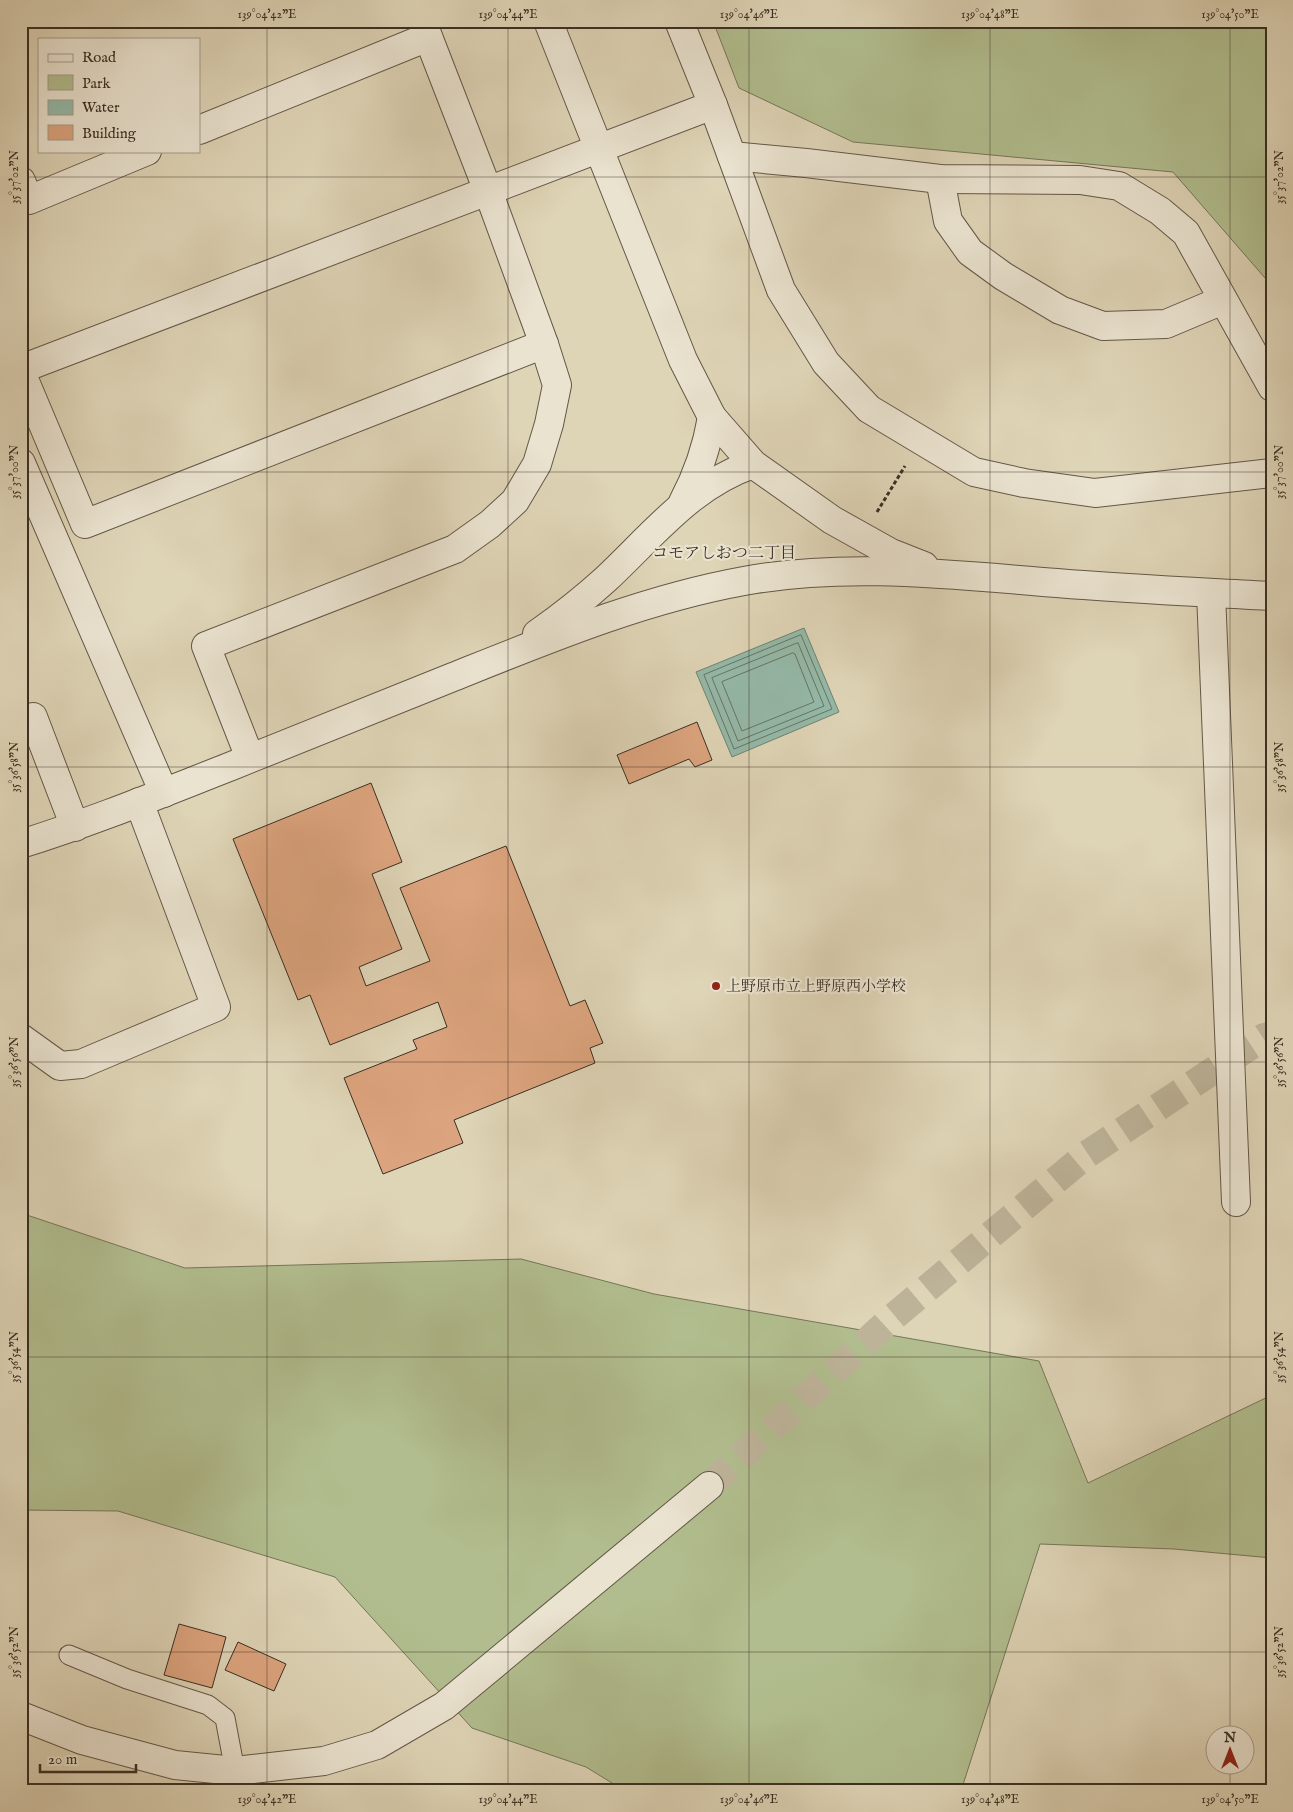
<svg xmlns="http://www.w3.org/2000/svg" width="1293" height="1812" font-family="'IM FELL English','Noto Serif JP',serif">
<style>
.green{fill:#b1bd8e;stroke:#767659}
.water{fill:#94b9a8;stroke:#708273}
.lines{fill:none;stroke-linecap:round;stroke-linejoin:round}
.shore{stroke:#677466;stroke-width:1}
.building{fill:#dca47e;stroke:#3a2f24}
.tertiary-tunnel{stroke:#bdb399;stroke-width:28;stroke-dasharray:28 14;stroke-linecap:butt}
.service-casing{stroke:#635848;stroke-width:21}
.pedestrian-casing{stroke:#635848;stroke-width:30}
.minor-casing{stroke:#635848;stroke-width:30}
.tertiary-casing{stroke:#635848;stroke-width:30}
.path{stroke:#3a2f24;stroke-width:3;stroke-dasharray:4 2.5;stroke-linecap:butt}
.service{stroke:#eae3d0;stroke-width:19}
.pedestrian{stroke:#eae3d0;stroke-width:28}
.minor{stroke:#eae3d0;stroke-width:28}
.tertiary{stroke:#eae3d0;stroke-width:28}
.ticks{fill:none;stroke:#3a2f24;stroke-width:1;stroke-opacity:0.45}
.poi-dot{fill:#8f2418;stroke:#eae3d0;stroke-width:2}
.labels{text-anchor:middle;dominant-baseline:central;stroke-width:4.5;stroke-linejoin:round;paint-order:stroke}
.poi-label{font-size:15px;fill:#3a2f24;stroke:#eae3d0;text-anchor:start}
.neighbourhood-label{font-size:16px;fill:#3a2f24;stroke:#eae3d0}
.neatline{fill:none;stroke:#3a2f24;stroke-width:2}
.ticks-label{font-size:12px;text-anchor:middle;fill:#3a2f24}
</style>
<rect width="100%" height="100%" fill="#ded4b6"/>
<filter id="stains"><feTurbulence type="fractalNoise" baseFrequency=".004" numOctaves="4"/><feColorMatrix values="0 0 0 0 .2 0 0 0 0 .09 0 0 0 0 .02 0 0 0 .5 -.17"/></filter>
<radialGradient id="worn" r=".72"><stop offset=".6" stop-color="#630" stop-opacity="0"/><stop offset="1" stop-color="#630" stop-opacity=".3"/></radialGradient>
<g class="green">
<path d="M 713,21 L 1272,21 L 1272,286 L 1173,172 L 853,142 L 739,88 Z"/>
<path d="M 21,1213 L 185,1268 L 521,1259 L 654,1294 L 1039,1361 L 1088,1483 L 1272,1395 L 1272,1558 L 1174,1549 L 1040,1544 L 961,1791 L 625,1791 L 586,1767 L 472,1728 L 335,1577 L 118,1511 L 21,1510 Z"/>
</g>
<path class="water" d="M 804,628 L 839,712 L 732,757 L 696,672 Z"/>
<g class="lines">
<g class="shore">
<path d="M 801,635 L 832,709 L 734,749 L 704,675 Z"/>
<path d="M 798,643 L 824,706 L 738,741 L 712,678 Z"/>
<path d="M 793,653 L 795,654 L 814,702 L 742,731 L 722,682 Z"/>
</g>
</g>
<g class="building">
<path d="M 697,722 L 712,760 L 695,767 L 689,759 L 629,784 L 617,755 Z"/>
<path d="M 371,783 L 402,862 L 372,874 L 402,949 L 359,967 L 366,986 L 430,961 L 400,888 L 506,846 L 570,1006 L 585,1000 L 603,1043 L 590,1048 L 595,1063 L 454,1120 L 463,1143 L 383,1174 L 344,1078 L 417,1049 L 413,1040 L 447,1027 L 438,1002 L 330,1045 L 310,995 L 298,1000 L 233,839 Z"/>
<path d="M 179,1624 L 226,1637 L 212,1688 L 164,1675 Z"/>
<path d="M 238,1642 L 286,1664 L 274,1691 L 225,1670 Z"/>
</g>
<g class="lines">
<path class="tertiary-tunnel" d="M 709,1486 L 892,1318 L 1086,1155 L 1264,1037 L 1272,1035"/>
<g class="service-casing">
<path id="service" d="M 69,1655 L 127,1679 L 208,1705 L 225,1718 L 235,1771"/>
</g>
<g class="pedestrian-casing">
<path id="pedestrian" d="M 21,463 L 164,793"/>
</g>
<g class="minor-casing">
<g id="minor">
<path d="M 713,105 L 781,290 L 826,363 L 869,409 L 974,472 L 1024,483 L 1095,493 L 1272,473"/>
<path d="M 199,130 L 428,37"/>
<path d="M 732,156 L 806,163 L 940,179 L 1080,180 L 1119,186 L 1160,211 L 1186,233 L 1272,387"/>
<path d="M 940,179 L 948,221 L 970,252 L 1003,276 L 1060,310 L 1103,326 L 1166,324 L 1223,300"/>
<path d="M 21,181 L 29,200 L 147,151"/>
<path d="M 21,369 L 713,105 L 679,21"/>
<path d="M 21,372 L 85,524 L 544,344"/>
<path d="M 1211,593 L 1236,1202"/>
<path d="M 21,721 L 33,717 L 75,827"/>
<path d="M 250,758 L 206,646 L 455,549 L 490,524 L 515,501 L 537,464 L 549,424 L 557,385 L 544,344 L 488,191 L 422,21"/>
<path d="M 21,1038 L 60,1066 L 81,1064 L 216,1007 L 139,802"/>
</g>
</g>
<g class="tertiary-casing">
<g id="tertiary">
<path d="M 548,21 L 683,360 L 712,417 L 753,464 L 832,520 L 891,553 L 924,566"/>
<path d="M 683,502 C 698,474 707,447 712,417"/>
<path d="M 537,634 C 561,617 584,599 606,579 C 652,536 691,485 753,464"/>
<path d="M 21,844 C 92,822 160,794 229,767 C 304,737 379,707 453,677 C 548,639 644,599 744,581 C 847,562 953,575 1057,583 C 1128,589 1200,592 1272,596"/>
<path d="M 21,1716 L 82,1740 L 175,1765 L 235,1771 L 324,1761 L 377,1745 L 444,1706 L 709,1486"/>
</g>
</g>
<path class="path" d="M 877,512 L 905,466"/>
<use href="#service" class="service"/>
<use href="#pedestrian" class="pedestrian"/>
<use href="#minor" class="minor"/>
<use href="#tertiary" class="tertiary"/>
</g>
<path class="ticks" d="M 26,21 L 26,1791M 267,21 L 267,1791M 508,21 L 508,1791M 749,21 L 749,1791M 990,21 L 990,1791M 1230,21 L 1230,1734M 21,177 L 1272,177M 21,472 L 1272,472M 21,767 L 1272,767M 21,1062 L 1272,1062M 21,1357 L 1272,1357M 21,1652 L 1272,1652M 1230,1764 L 1230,1791"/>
<circle class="poi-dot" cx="716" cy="986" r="5"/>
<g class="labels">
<g class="poi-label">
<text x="726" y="986">上野原市立上野原西小学校</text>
</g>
<g class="neighbourhood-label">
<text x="724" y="554">コモアしおつ二丁目</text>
</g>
</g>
<rect width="1293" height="1812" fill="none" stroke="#ded4b6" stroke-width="55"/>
<rect x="38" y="38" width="162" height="115" fill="#eae3d0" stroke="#a49b8b"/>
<rect x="48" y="54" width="25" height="8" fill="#eae3d0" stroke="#a49b8b"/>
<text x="82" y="62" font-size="15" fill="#3a2f24">Road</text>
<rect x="48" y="75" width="25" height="15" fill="#b1bd8e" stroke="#a49b8b"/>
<text x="82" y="88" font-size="15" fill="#3a2f24">Park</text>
<rect x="48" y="100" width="25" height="15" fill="#94b9a8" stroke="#a49b8b"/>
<text x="82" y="112" font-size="15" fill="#3a2f24">Water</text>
<rect x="48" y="125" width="25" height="15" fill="#dca47e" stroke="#a49b8b"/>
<text x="82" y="138" font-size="15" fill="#3a2f24">Building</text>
<g transform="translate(1230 1750)"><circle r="24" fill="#eae3d0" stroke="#a49b8b"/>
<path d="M0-4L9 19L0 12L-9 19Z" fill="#8f2418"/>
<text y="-8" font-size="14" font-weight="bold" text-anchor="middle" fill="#3a2f24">N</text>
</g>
<path d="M40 1764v8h96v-8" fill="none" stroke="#3a2f24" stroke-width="2.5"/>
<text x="48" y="1764" font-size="15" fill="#3a2f24" stroke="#eae3d0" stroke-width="4" paint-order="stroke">20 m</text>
<rect x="28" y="28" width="1238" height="1756" class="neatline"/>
<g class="ticks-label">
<text x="267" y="18">139°04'42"E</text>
<text x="508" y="18">139°04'44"E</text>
<text x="749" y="18">139°04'46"E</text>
<text x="990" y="18">139°04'48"E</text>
<text x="1230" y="18">139°04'50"E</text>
<text transform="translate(14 177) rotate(-90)" y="4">35°37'02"N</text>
<text transform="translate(1279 177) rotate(-90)" y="4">35°37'02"N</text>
<text transform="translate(14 472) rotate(-90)" y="4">35°37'00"N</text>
<text transform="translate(1279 472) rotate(-90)" y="4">35°37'00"N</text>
<text transform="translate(14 767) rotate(-90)" y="4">35°36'58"N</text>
<text transform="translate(1279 767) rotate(-90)" y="4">35°36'58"N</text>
<text transform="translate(14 1062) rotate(-90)" y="4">35°36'56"N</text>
<text transform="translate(1279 1062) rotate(-90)" y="4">35°36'56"N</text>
<text transform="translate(14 1357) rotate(-90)" y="4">35°36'54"N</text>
<text transform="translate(1279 1357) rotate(-90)" y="4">35°36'54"N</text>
<text transform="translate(14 1652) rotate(-90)" y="4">35°36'52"N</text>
<text transform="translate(1279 1652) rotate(-90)" y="4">35°36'52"N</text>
<text x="267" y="1803">139°04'42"E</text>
<text x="508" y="1803">139°04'44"E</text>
<text x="749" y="1803">139°04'46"E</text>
<text x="990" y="1803">139°04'48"E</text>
<text x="1230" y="1803">139°04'50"E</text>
</g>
<rect width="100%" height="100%" filter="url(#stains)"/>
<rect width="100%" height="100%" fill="url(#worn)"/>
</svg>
